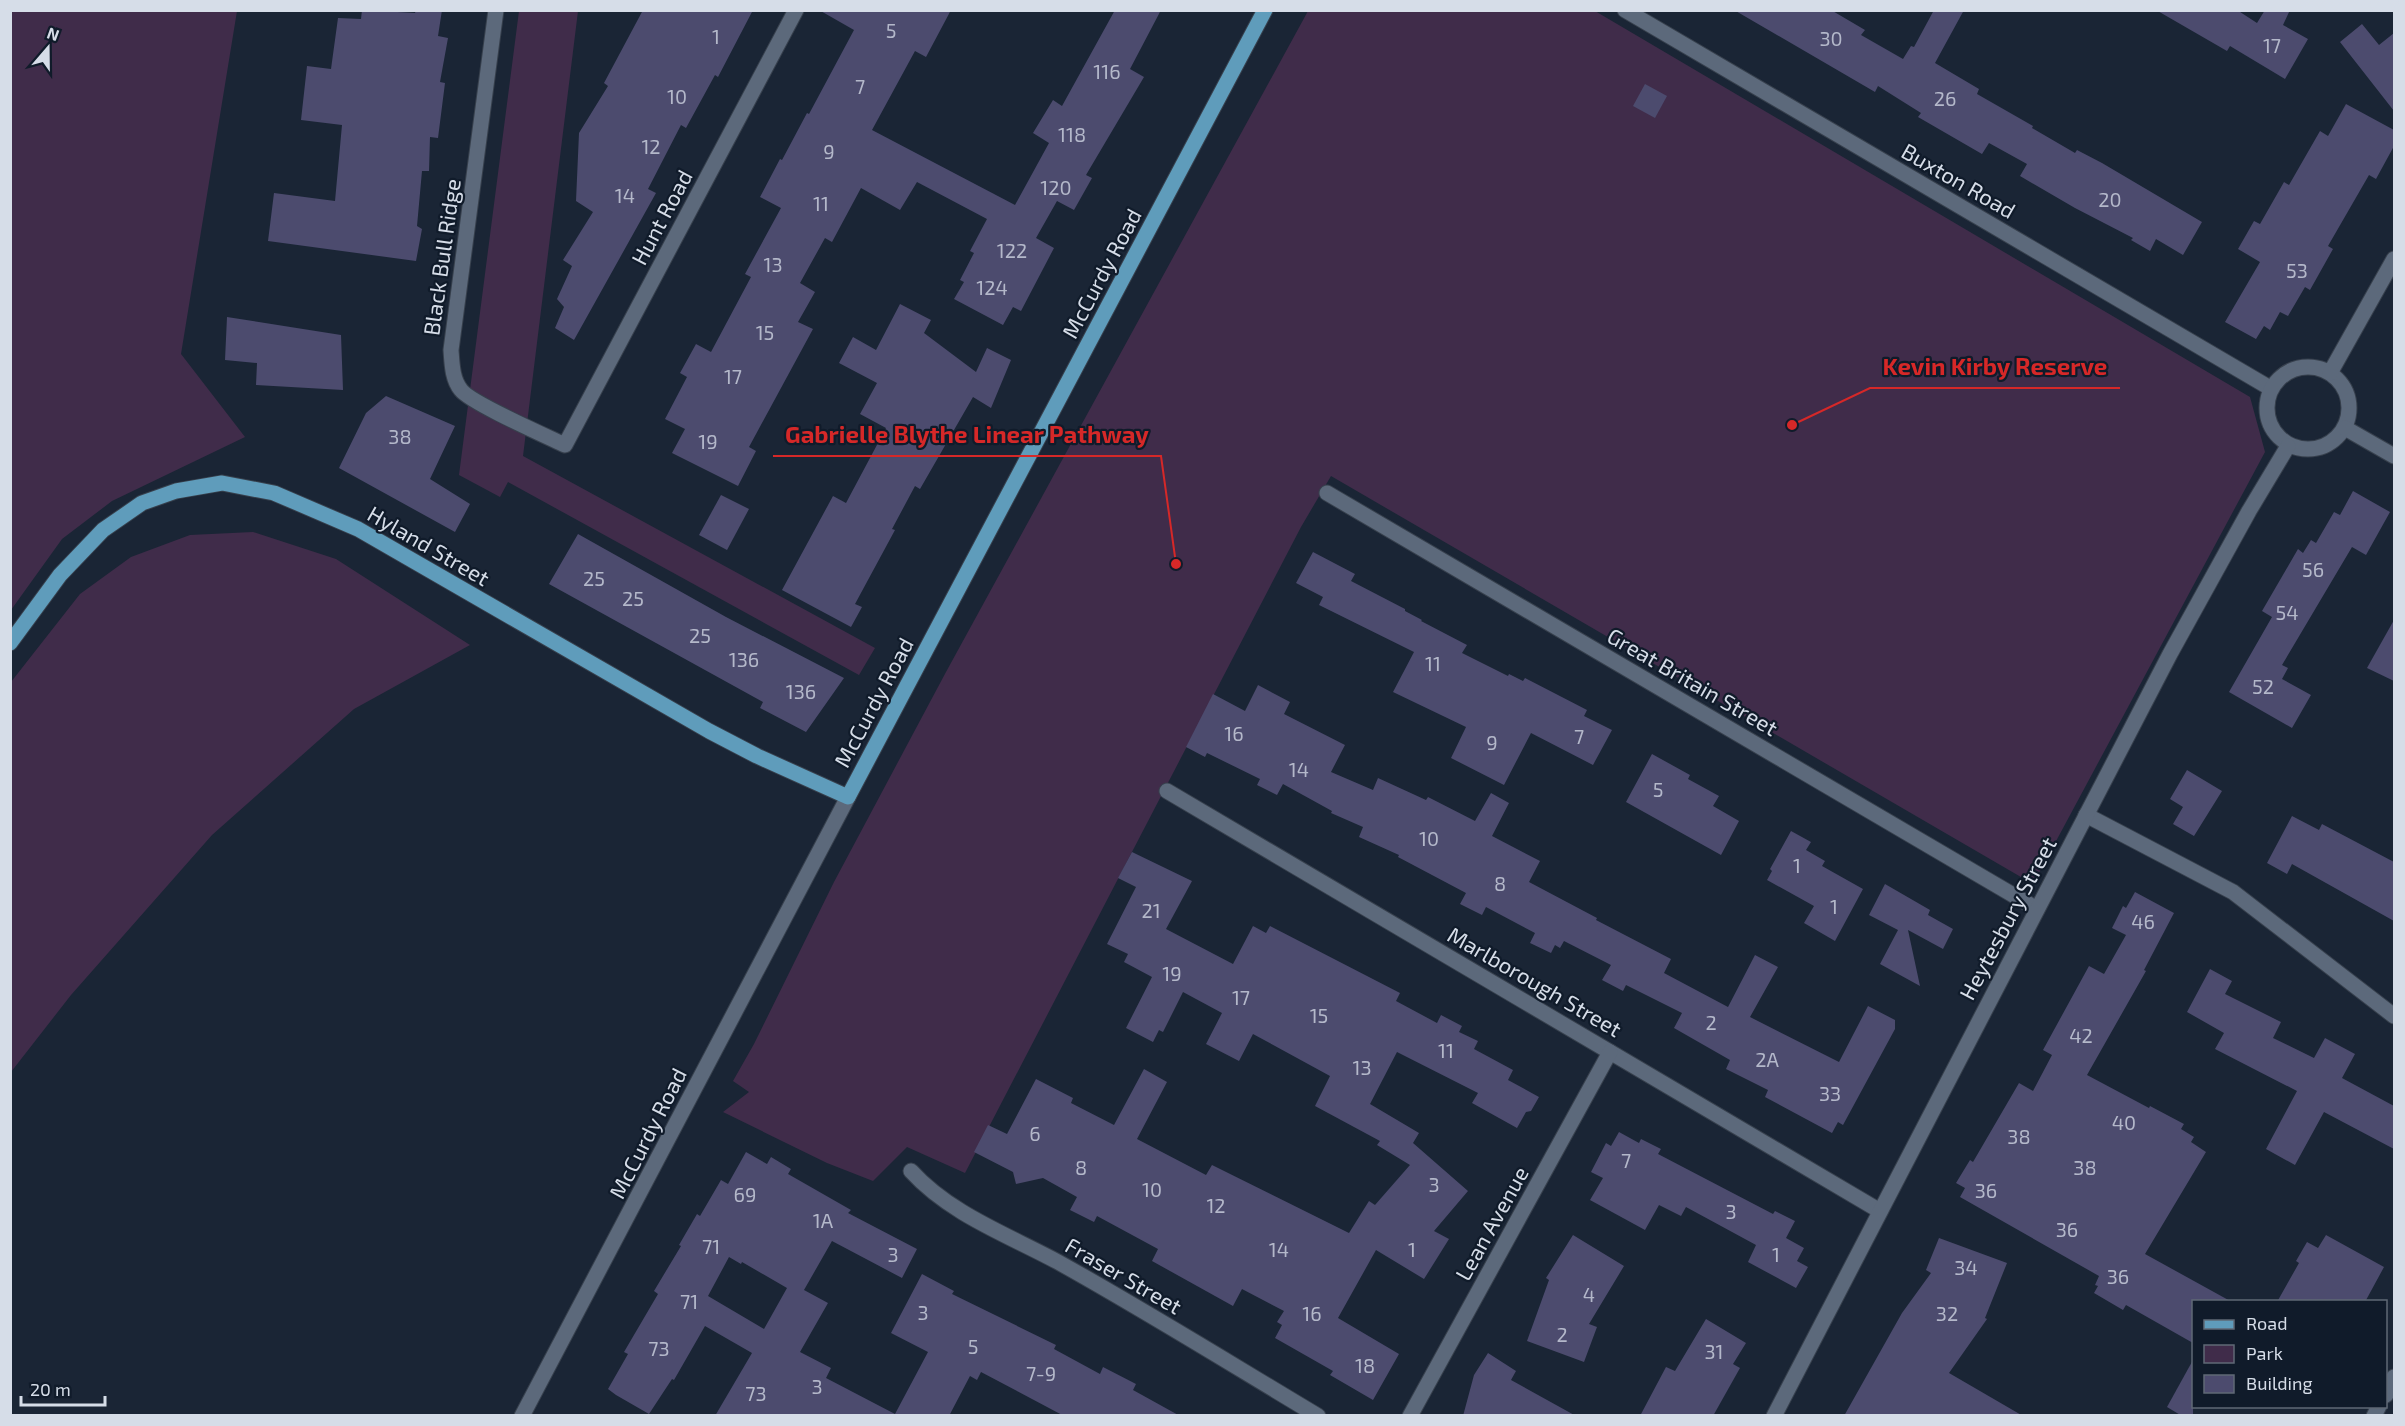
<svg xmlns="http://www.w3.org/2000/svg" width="2405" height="1426" font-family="'Exo 2',sans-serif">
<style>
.green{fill:#402c4a}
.building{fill:#4c4b6e;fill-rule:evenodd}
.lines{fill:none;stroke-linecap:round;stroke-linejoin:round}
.minor-casing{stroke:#37404d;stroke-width:17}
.major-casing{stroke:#37404d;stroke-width:17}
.minor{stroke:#5c697b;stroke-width:15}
.major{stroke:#5f9cbb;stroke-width:15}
.labels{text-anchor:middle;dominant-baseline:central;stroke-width:4.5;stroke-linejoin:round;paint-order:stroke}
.number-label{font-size:20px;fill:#b4b8ca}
.street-label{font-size:22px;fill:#d6dde8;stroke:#101b2a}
.leader{fill:none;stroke:#d62828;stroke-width:2}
.callout-dot{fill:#d62828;stroke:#101b2a;stroke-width:2}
.callout-label{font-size:24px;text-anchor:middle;font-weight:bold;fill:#d62828;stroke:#101b2a;stroke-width:4.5;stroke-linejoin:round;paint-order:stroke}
</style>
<rect width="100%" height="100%" fill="#1a2535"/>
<g class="green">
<path d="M 11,10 L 237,11 L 181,354 L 245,437 L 112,501 L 62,539 L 11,610 Z"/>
<path d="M 519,11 L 578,11 L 523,456 L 875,648 L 859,675 L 508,482 L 500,497 L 459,475 Z"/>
<path d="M 1308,11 L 1595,11 L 2250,397 L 2265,452 L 2033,884 L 1331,476 L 1301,527 L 965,1173 L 907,1147 L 873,1181 L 827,1163 L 723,1112 L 749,1092 L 733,1081 L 754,1044 L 834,882 L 946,672 Z"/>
<path d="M 253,532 L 336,559 L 470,645 L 354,709 L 212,835 L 71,995 L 11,1072 L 11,682 L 80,594 L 131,557 L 190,535 Z"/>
</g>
<g class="building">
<path d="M 362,10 L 415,13 L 416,10 L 442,10 L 438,36 L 448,38 L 440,82 L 445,83 L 438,138 L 430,137 L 429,171 L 422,171 L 417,226 L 422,229 L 416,261 L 268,241 L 274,193 L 335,201 L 342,125 L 301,120 L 307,66 L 331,69 L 338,18 L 361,19 Z"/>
<path d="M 643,10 L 753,10 L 718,77 L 715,75 L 686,128 L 681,125 L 648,189 L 656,193 L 574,340 L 555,328 L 564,307 L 557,299 L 572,266 L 563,260 L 593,212 L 576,201 L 579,133 L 608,86 L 604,83 Z"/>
<path d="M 819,10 L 951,10 L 926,57 L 915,51 L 872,130 L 1015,205 L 1049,143 L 1033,133 L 1053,100 L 1062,106 L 1115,10 L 1161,10 L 1130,69 L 1144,77 L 1086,175 L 1092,178 L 1074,210 L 1057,201 L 1036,238 L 1054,248 L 1021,311 L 1013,307 L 1003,325 L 954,299 L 964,282 L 960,280 L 974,253 L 970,251 L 987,219 L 917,182 L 900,210 L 861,188 L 832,242 L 825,238 L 800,283 L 815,292 L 798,322 L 813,329 L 749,447 L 756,451 L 738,486 L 672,453 L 685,429 L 665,419 L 687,377 L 680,373 L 696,344 L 711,352 L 751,277 L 745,274 L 781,208 L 760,197 L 780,159 L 782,160 L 807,113 L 809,114 L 854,30 Z"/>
<path d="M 1734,10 L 1831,10 L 1865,30 L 1861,35 L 1903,59 L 1911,46 L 1914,47 L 1934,10 L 1964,10 L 1935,63 L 1979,89 L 1977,94 L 2033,126 L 2032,128 L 2075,153 L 2077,150 L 2102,163 L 2202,222 L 2183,255 L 2156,239 L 2150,251 L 2131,240 L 2133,238 L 2075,208 L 2020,176 L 2027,164 L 1989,143 L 1982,154 L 1918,117 L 1921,113 L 1878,86 L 1875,92 Z"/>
<path d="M 2156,10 L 2237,10 L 2257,23 L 2265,10 L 2290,10 L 2283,25 L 2308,39 L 2285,79 L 2230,46 L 2227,51 Z"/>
<path d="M 2362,24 L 2379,45 L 2394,33 L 2394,111 L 2340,42 Z"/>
<path d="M 1645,84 L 1667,96 L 1655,118 L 1633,106 Z"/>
<path d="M 2346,104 L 2394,130 L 2394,146 L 2376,179 L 2369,175 L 2328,246 L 2333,249 L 2310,290 L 2305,287 L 2288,316 L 2280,312 L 2270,330 L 2264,326 L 2256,339 L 2225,322 L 2260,262 L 2238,249 L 2254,221 L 2260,224 L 2284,182 L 2289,185 L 2320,131 L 2328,136 Z"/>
<path d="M 900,304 L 931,320 L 924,333 L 976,372 L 987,348 L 1011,360 L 991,408 L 973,397 L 920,489 L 915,486 L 892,529 L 895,530 L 855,604 L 862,607 L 851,627 L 782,590 L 833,496 L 846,503 L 886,428 L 860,414 L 877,383 L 839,363 L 853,337 L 876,350 Z"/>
<path d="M 227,317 L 341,335 L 343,390 L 256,385 L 257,363 L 225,360 Z"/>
<path d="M 386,396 L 455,426 L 430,479 L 470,504 L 455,532 L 339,468 L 366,413 Z"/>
<path d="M 2353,491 L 2390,512 L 2366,555 L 2352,547 L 2282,665 L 2288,668 L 2282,679 L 2311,695 L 2292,728 L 2229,692 L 2272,617 L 2262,611 L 2298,549 L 2303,553 L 2311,540 L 2316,543 L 2334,512 L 2340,515 Z"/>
<path d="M 721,495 L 749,509 L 727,550 L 699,535 Z"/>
<path d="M 578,534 L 726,617 L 844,678 L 806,732 L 760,708 L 763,702 L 549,584 Z"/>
<path d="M 1313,552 L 1355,574 L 1351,581 L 1405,609 L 1405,611 L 1422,620 L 1421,621 L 1467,645 L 1462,653 L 1508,676 L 1509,674 L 1523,681 L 1525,678 L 1587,710 L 1584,716 L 1612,730 L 1593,765 L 1531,733 L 1504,785 L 1451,758 L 1466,727 L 1393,692 L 1414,652 L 1319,605 L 1323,597 L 1296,583 Z"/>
<path d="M 2394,620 L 2394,681 L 2367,668 Z"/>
<path d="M 1258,685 L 1290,702 L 1284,714 L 1345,745 L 1331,772 L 1373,790 L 1378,778 L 1426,800 L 1428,797 L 1475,821 L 1491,793 L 1509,803 L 1492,836 L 1540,861 L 1529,882 L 1597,918 L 1596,920 L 1671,959 L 1664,973 L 1728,1007 L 1755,955 L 1778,967 L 1750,1017 L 1839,1062 L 1868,1006 L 1895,1020 L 1895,1029 L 1843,1125 L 1838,1122 L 1832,1133 L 1765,1097 L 1768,1090 L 1726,1069 L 1730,1060 L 1674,1028 L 1682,1013 L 1626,985 L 1623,991 L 1602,980 L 1611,965 L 1564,941 L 1560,948 L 1555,945 L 1551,953 L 1530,943 L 1535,933 L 1486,907 L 1482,915 L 1460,904 L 1466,893 L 1398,857 L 1399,855 L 1359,837 L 1363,827 L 1331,813 L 1332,811 L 1283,784 L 1277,795 L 1257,785 L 1260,779 L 1207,753 L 1205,757 L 1186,747 L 1213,694 L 1245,711 Z"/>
<path d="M 1652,754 L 1690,775 L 1688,779 L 1719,796 L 1713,806 L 1739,821 L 1721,855 L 1626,802 Z"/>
<path d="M 2187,770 L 2222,791 L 2194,836 L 2173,824 L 2183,807 L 2170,799 Z"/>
<path d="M 2292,816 L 2319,830 L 2322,824 L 2394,862 L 2394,921 L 2292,864 L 2287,874 L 2267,863 Z"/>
<path d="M 1791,831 L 1811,842 L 1806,850 L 1825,861 L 1822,866 L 1863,889 L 1835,941 L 1804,923 L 1814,906 L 1767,880 L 1772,871 L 1770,869 Z"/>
<path d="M 1132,852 L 1192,881 L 1166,929 L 1233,964 L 1253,926 L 1266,933 L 1270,926 L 1400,993 L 1396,1001 L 1437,1023 L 1441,1015 L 1462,1026 L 1459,1032 L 1478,1041 L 1474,1049 L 1513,1070 L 1508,1080 L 1539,1097 L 1531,1111 L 1526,1112 L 1517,1128 L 1472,1103 L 1478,1093 L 1397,1052 L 1370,1104 L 1419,1133 L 1413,1143 L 1468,1191 L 1434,1231 L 1449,1239 L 1424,1279 L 1376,1250 L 1338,1318 L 1399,1354 L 1373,1400 L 1330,1375 L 1333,1371 L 1275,1338 L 1282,1325 L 1277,1322 L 1284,1311 L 1242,1289 L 1233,1306 L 1152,1261 L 1158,1249 L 1097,1216 L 1094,1222 L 1070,1210 L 1077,1197 L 1043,1178 L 1016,1184 L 1013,1172 L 974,1152 L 988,1125 L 1007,1134 L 1036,1079 L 1073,1098 L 1071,1103 L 1114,1125 L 1144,1069 L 1167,1082 L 1137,1139 L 1206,1175 L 1212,1165 L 1349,1233 L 1369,1201 L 1375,1205 L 1410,1165 L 1377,1145 L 1380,1141 L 1315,1106 L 1330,1076 L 1253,1034 L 1239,1061 L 1206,1044 L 1222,1013 L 1183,992 L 1163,1032 L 1159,1030 L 1153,1042 L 1126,1028 L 1152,977 L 1124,962 L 1128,954 L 1107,944 L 1136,887 L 1118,878 Z"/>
<path d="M 1885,884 L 1930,910 L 1928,915 L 1953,929 L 1943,949 L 1908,930 L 1920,986 L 1880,964 L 1898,930 L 1869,915 Z"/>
<path d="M 2135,892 L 2174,913 L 2144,970 L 2146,971 L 2087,1075 L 2149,1108 L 2150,1106 L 2184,1124 L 2181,1129 L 2194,1137 L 2191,1142 L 2206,1152 L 2145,1254 L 2232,1302 L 2193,1302 L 2193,1343 L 2126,1305 L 2123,1310 L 2094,1293 L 2098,1286 L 2095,1285 L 2099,1276 L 1960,1197 L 1965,1188 L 1956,1183 L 1970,1160 L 1973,1162 L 2019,1083 L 2033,1091 L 2052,1055 L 2043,1050 L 2089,966 L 2104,974 L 2126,935 L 2112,928 L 2123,906 L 2126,908 Z"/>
<path d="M 2210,969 L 2232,981 L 2225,994 L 2281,1022 L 2273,1038 L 2314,1058 L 2325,1038 L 2355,1054 L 2342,1078 L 2394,1106 L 2394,1149 L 2324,1112 L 2295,1165 L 2266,1149 L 2297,1091 L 2215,1049 L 2224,1033 L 2187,1012 Z"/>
<path d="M 1619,1132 L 1639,1143 L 1641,1139 L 1661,1149 L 1658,1154 L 1773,1214 L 1775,1211 L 1795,1221 L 1786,1238 L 1804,1248 L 1797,1261 L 1808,1267 L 1796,1288 L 1748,1262 L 1756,1245 L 1686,1207 L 1681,1216 L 1659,1205 L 1645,1230 L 1590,1200 L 1603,1178 L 1591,1172 L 1606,1143 L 1611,1146 Z"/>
<path d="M 746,1152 L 767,1164 L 771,1157 L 791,1169 L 788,1174 L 851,1210 L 848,1213 L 917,1249 L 902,1278 L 832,1241 L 804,1290 L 828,1303 L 800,1352 L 831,1368 L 826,1378 L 895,1414 L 928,1352 L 891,1333 L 922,1274 L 954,1291 L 952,1294 L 1056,1345 L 1054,1349 L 1100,1374 L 1103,1367 L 1136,1384 L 1133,1390 L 1180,1416 L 1064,1416 L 981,1372 L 977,1380 L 970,1376 L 949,1416 L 715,1416 L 752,1353 L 705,1326 L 674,1380 L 672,1379 L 649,1414 L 616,1395 L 608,1389 L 628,1354 L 624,1352 L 658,1294 L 654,1291 L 681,1246 L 679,1245 L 697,1214 L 700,1216 L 721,1180 L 728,1184 ZM 729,1257 L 741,1264 L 742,1262 L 787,1288 L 764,1329 L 708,1296 Z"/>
<path d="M 1573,1235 L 1624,1266 L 1589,1324 L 1597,1327 L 1584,1362 L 1527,1341 L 1549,1280 L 1546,1278 Z"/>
<path d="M 2326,1235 L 2384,1267 L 2365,1302 L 2277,1302 L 2299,1263 L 2296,1261 L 2307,1242 L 2318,1248 Z"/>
<path d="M 1939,1238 L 2007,1263 L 1985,1318 L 1987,1319 L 1949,1373 L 2023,1416 L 1844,1416 L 1902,1313 L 1931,1273 L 1926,1270 Z"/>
<path d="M 1706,1319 L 1746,1343 L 1733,1364 L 1740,1368 L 1713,1416 L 1640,1416 L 1666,1367 L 1675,1371 Z"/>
<path d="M 1488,1353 L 1516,1371 L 1511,1380 L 1576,1416 L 1463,1416 L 1474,1375 Z"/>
<path d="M 2193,1360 L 2193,1416 L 2182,1416 L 2167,1407 Z"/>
</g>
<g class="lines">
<g class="minor-casing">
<g id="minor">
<path d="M 496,10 L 451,350 C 452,363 452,379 461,390 C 471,403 546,436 565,445 L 796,10"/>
<path d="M 1625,10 L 2270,388"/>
<circle cx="2308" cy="408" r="41"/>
<path d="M 2330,373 L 2394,259"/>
<path d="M 2345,428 L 2394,456"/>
<path d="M 1327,493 L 2037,909"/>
<path d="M 1167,791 L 1880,1211"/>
<path d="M 2086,815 L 2233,892 L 2394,1016"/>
<path d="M 911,1171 C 950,1214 1008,1235 1058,1262 C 1146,1311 1231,1364 1318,1416"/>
<path d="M 2386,1395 L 2394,1377"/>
<path d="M 522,1416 L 848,797"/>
<path d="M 1410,1416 L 1610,1052"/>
<path d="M 1774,1416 L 2170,654 L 2249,511 L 2288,446"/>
<path d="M 2374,1416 L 2379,1406"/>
</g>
</g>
<g class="major-casing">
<path id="major" d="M 10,643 L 60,575 L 103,530 L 142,503 L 176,491 L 222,483 L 274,493 L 358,529 L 709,731 L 757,756 L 848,797 L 1265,10"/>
</g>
<use href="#minor" class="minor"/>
<use href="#major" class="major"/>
</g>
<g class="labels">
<g class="number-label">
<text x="891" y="30">5</text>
<text x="716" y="36">1</text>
<text x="1831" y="38">30</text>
<text x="2272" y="45">17</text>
<text x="1107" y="71">116</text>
<text x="860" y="86">7</text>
<text x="677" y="96">10</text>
<text x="1945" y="98">26</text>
<text x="1072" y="134">118</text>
<text x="651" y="146">12</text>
<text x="829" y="151">9</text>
<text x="1056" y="187">120</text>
<text x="625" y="195">14</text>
<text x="2110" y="199">20</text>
<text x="821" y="203">11</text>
<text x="1012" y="250">122</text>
<text x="773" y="264">13</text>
<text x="2297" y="270">53</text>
<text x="992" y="287">124</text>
<text x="765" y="332">15</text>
<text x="733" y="376">17</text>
<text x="400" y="436">38</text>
<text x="708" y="441">19</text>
<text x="2313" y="569">56</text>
<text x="594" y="578">25</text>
<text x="633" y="598">25</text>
<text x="2287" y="612">54</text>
<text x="700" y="635">25</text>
<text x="744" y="659">136</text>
<text x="1433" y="663">11</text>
<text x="2263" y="686">52</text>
<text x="801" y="691">136</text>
<text x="1234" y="733">16</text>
<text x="1579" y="736">7</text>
<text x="1492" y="742">9</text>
<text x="1299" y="769">14</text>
<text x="1658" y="789">5</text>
<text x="1429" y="838">10</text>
<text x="1797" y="865">1</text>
<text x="1500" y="883">8</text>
<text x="1834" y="906">1</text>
<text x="1151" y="910">21</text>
<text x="2143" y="921">46</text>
<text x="1172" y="973">19</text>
<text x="1241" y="997">17</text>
<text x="1319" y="1015">15</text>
<text x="1711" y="1022">2</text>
<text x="2081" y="1035">42</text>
<text x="1446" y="1050">11</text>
<text x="1767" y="1059">2A</text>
<text x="1362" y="1067">13</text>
<text x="1830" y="1093">33</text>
<text x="2124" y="1122">40</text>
<text x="1035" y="1133">6</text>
<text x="2019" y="1136">38</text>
<text x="1626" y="1160">7</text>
<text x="1081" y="1167">8</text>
<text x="2085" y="1167">38</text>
<text x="1434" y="1184">3</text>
<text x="1152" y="1189">10</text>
<text x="1986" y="1190">36</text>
<text x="745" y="1194">69</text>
<text x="1216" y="1205">12</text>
<text x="1731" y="1211">3</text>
<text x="823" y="1220">1A</text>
<text x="2067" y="1229">36</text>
<text x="711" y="1246">71</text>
<text x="1279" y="1249">14</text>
<text x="1412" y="1249">1</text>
<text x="893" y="1254">3</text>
<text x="1776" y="1254">1</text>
<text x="1966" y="1267">34</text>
<text x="2118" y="1276">36</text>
<text x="1589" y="1294">4</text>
<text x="689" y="1301">71</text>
<text x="923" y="1312">3</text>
<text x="1312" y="1313">16</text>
<text x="1947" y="1313">32</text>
<text x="1562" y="1334">2</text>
<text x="973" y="1346">5</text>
<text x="659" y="1348">73</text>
<text x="1714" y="1351">31</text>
<text x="1365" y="1365">18</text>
<text x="1041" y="1373">7-9</text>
<text x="817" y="1386">3</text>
<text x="756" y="1393">73</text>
</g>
<g class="street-label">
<text transform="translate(1959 180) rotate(30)">Buxton Road</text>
<text transform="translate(661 217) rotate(-62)">Hunt Road</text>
<text transform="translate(441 257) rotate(-82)">Black Bull Ridge</text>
<text transform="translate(1101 273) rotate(-62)">McCurdy Road</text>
<text transform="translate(429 545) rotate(30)">Hyland Street</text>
<text transform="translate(1693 681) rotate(30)">Great Britain Street</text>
<text transform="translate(873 702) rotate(-62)">McCurdy Road</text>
<text transform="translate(2007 918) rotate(-62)">Heytesbury Street</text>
<text transform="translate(1535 981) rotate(30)">Marlborough Street</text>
<text transform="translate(647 1133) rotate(-63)">McCurdy Road</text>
<text transform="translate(1491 1223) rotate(-61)">Lean Avenue</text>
<text transform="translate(1124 1275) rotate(30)">Fraser Street</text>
</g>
</g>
<path class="leader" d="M1792 425L1870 388H2120M1176 564L1161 456H773"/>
<g class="callout-dot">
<circle cx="1792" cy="425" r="6"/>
<circle cx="1176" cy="564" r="6"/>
</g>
<g class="callout-label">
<text x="1995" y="375">Kevin Kirby Reserve</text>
<text x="967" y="443">Gabrielle Blythe Linear Pathway</text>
</g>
<rect width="2405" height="1426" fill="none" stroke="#d6dde8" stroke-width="24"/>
<rect x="2192" y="1300" width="195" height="108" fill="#101b2a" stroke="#5f6976" stroke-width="1.5"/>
<rect x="2204" y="1320" width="30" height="9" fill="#5f9cbb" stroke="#5f6976" stroke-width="1.5"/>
<text x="2246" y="1330" font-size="18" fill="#d6dde8">Road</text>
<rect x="2204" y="1345" width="30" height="18" fill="#402c4a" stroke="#5f6976" stroke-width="1.5"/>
<text x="2246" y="1360" font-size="18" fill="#d6dde8">Park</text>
<rect x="2204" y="1375" width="30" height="18" fill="#4c4b6e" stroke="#5f6976" stroke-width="1.5"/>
<text x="2246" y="1390" font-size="18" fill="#d6dde8">Building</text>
<g transform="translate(48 48) rotate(20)" stroke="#101b2a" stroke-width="4.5" paint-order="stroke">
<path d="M0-4.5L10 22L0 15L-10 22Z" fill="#d6dde8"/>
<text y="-9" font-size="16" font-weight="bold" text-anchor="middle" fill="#d6dde8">N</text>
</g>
<path d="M21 1396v9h84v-9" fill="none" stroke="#d6dde8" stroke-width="3"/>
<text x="30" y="1396" font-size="18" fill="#d6dde8" stroke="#101b2a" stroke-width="4.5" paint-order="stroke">20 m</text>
</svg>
